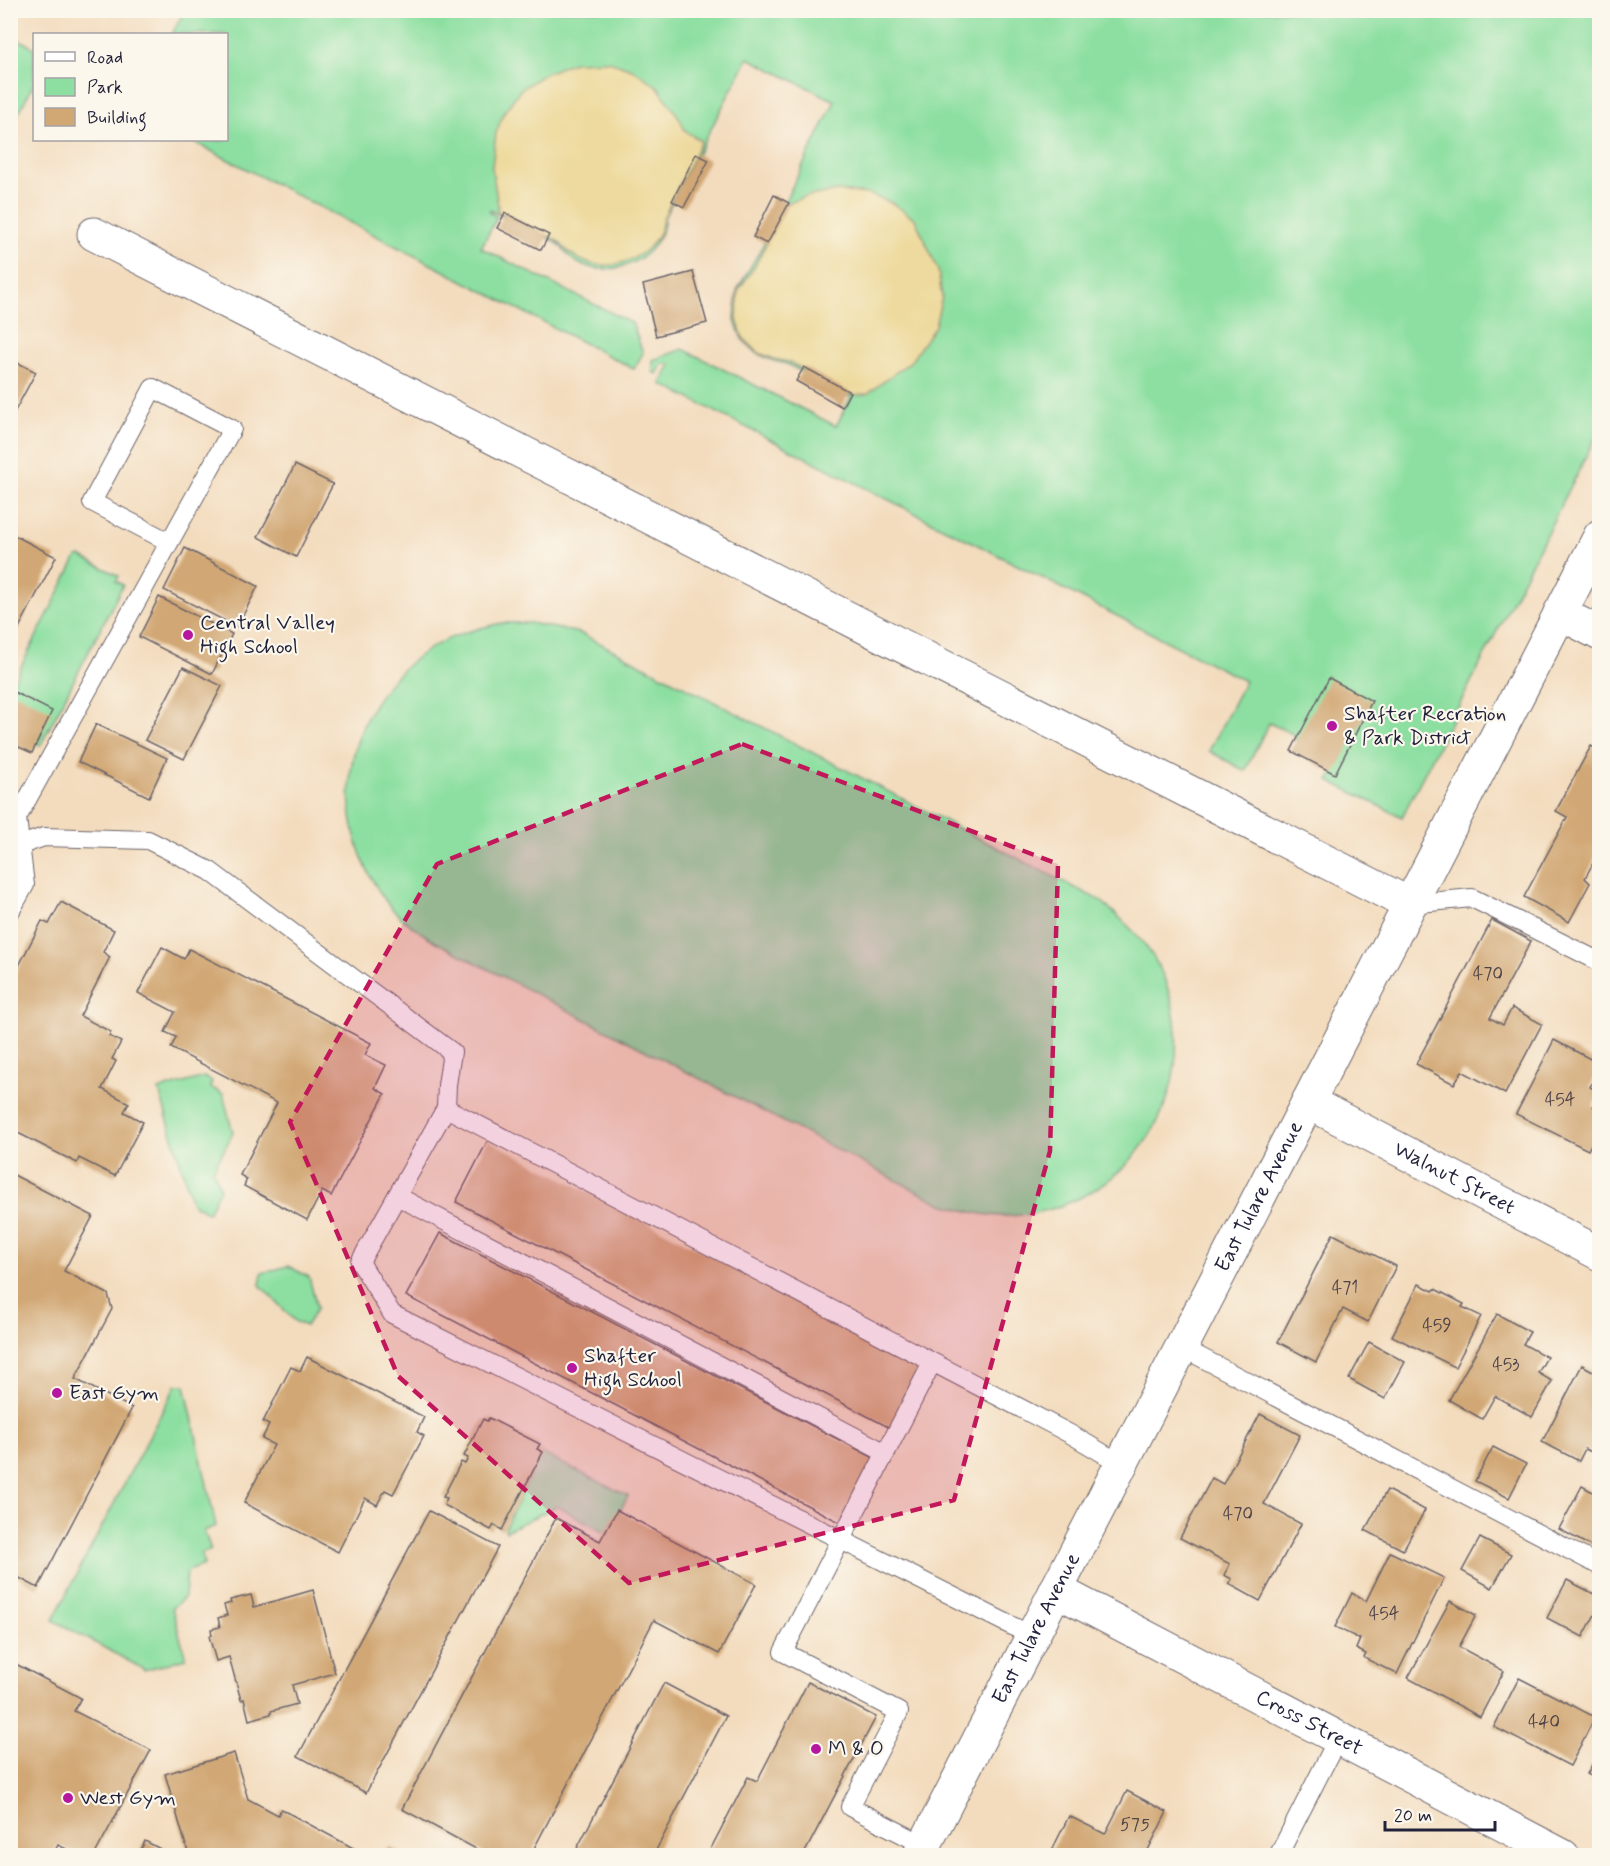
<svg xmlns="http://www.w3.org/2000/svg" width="1610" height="1866" font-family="Mynerve,sans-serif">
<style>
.green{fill:#8cdfa0;stroke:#57806e;stroke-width:1.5}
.sand{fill:#eeda9e;stroke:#887e6c;stroke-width:1.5}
.building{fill:#d1a774}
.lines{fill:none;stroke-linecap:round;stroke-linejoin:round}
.lane-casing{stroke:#6b6369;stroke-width:20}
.street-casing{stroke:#6b6369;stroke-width:35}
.secondary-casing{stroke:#6b6369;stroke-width:35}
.lane{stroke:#fff;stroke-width:18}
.street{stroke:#fff;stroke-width:33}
.secondary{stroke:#fff;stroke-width:33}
.marked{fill:#c2185b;fill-opacity:0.2;stroke:#c2185b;stroke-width:4.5;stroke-dasharray:12 8;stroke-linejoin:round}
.poi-dot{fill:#b5179e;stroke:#fbf7ec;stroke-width:2}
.labels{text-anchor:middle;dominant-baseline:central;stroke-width:4.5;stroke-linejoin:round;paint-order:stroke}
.number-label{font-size:18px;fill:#4e4349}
.poi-label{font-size:21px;fill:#22223b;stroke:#fbf7ec;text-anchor:start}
.street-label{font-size:21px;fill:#22223b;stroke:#fbf7ec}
</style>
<rect width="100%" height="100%" fill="#fbf7ec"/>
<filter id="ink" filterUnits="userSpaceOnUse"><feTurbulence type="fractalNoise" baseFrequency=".0167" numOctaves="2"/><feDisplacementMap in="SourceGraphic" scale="12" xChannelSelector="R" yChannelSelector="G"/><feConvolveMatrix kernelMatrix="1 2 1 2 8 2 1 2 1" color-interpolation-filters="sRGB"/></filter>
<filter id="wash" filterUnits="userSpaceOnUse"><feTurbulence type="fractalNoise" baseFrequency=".008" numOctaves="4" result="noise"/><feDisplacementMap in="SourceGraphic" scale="24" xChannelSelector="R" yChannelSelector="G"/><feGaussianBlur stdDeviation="1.35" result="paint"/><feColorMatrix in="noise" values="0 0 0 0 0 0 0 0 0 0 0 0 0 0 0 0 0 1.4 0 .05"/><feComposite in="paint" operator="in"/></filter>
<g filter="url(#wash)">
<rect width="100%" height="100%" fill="#f3dcbe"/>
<g class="green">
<path d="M 185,10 L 1599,11 L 1599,431 L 1402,817 L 1329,781 L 1369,702 L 1297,746 L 1295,735 L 1269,723 L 1245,771 L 1209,751 L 1245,681 L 661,384 L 671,364 L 662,364 L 657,374 L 653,372 L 653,360 L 683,349 L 836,426 L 851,397 L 787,364 L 774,361 L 758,354 L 742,339 L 735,321 L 737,290 L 760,251 L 835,101 L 748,58 L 664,218 C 665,226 661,233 657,240 C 642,267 606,276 578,263 C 568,258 564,247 554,241 L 490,210 L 489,212 L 497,217 L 481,248 L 632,323 L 643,353 L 634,369 L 190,140 L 226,140 L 226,34 L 172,34 Z"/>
<path d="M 11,35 L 34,48 L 34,83 L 11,128 Z"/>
<path d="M 80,556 L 119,576 L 116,581 L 123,585 L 40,746 L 36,743 L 11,693 L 10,688 L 77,557 Z"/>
<path d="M 502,623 L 530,623 L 580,633 L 1101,901 C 1125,922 1152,946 1164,978 C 1208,1091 1130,1210 1009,1216 C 986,1217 964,1210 942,1204 L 434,941 C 418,931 400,919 388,904 C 326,822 339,710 426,651 C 448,636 475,629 502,623 Z"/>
<path d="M 204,1077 L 212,1081 L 210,1087 L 223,1094 L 233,1133 L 213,1170 L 220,1188 L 208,1213 L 192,1203 L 159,1090 Z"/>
<path d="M 288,1266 L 309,1277 L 317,1308 L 306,1326 L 296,1322 L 260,1285 L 262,1273 Z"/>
<path d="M 176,1385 L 185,1385 L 216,1526 L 204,1531 L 211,1550 L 201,1554 L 204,1565 L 187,1571 L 185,1597 L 172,1608 L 186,1658 L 145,1670 L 53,1620 Z"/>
<path d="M 541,1453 L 628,1496 L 607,1533 L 557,1506 L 506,1531 L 505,1528 Z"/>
</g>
<g class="sand">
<path d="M 609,61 L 632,69 L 658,87 L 680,119 L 685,131 L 701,141 L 663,219 C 661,233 653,245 642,253 C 620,268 591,271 569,252 C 564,248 561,243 556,240 C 536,230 517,220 497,211 L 498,206 L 492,167 L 496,133 L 504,112 L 521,89 L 546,73 L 574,62 Z"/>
<path d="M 837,191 L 868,194 L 892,203 L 915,219 L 938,270 L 942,297 L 935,326 L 911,361 L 867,394 L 853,395 L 789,362 L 774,359 L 759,353 L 743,338 L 737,320 L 738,291 L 755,266 L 786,204 L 804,197 Z"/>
</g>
<g id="blocks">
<g class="building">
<path d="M 696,154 L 709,160 L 684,207 L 672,201 Z"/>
<path d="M 774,195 L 789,203 L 767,244 L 753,237 Z"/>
<path d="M 505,213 L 549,235 L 541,250 L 497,228 Z"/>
<path d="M 693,272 L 707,323 L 656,336 L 643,285 Z"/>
<path d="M 10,359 L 36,372 L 10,420 Z"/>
<path d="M 804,367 L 850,392 L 842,407 L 796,381 Z"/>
<path d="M 295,465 L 333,484 L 296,557 L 258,537 Z"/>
<path d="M 10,533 L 56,557 L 10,645 Z"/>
<path d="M 185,548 L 258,586 L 237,627 L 164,590 Z"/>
<path d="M 159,597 L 232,634 L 212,674 L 139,637 Z"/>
<path d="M 183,667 L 222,686 L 184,759 L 145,740 Z"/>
<path d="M 1329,678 L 1372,701 L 1335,774 L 1291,751 Z"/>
<path d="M 10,690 L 52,711 L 32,753 L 10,743 Z"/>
<path d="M 96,724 L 167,758 L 149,797 L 78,762 Z"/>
<path d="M 1591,746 L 1600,751 L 1600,850 L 1585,878 L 1590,883 L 1569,922 L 1524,897 L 1567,817 L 1556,811 Z"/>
<path d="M 61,902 L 114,930 L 103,952 L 110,957 L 80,1016 L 111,1032 L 109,1036 L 121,1042 L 112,1059 L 116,1061 L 102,1089 L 129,1103 L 124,1112 L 143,1122 L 115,1176 L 79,1158 L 77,1163 L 10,1129 L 10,983 L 42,921 L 49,924 Z"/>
<path d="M 1492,920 L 1531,941 L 1490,1018 L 1503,1025 L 1512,1008 L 1542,1024 L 1505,1094 L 1462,1071 L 1454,1084 L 1416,1064 Z"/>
<path d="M 162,947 L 184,959 L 189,949 L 371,1043 L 365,1055 L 386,1065 L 375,1088 L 385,1094 L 331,1196 L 322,1191 L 307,1220 L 244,1186 L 247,1179 L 240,1175 L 277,1103 L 171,1048 L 176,1037 L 165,1032 L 175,1012 L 138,993 Z"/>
<path d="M 1554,1040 L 1600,1064 L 1600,1068 L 1590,1087 L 1600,1092 L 1593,1106 L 1600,1109 L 1600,1128 L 1588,1150 L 1516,1114 Z"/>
<path d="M 488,1140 L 926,1367 L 894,1430 L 456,1202 Z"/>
<path d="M 10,1173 L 93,1216 L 64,1271 L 108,1294 L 112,1309 L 75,1379 L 132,1408 L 38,1588 L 10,1573 Z"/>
<path d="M 440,1233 L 878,1460 L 845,1525 L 406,1296 Z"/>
<path d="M 1333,1234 L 1396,1266 L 1368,1322 L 1343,1309 L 1316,1362 L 1278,1342 Z"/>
<path d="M 1419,1284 L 1433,1291 L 1435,1289 L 1464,1304 L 1462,1307 L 1481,1316 L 1455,1367 L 1392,1336 Z"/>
<path d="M 1497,1314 L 1530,1332 L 1523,1344 L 1547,1357 L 1538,1373 L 1552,1381 L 1532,1417 L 1495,1396 L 1482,1419 L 1449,1400 Z"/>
<path d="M 1369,1342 L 1405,1362 L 1385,1399 L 1349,1379 Z"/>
<path d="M 307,1357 L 424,1417 L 417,1432 L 424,1436 L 393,1494 L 385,1490 L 377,1505 L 365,1498 L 338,1552 L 244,1503 L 274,1445 L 262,1439 L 269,1425 L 263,1422 L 291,1367 L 300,1371 Z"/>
<path d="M 1582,1365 L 1600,1375 L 1600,1456 L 1585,1449 L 1579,1461 L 1542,1442 Z"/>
<path d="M 1260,1414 L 1300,1435 L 1264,1504 L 1301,1524 L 1260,1601 L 1229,1584 L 1232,1579 L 1224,1575 L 1230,1564 L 1180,1538 L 1212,1478 L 1223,1484 Z"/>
<path d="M 489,1418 L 540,1444 L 537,1449 L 543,1452 L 502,1530 L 494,1525 L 491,1530 L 444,1505 L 447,1498 L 443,1497 L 461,1462 L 465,1464 L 468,1458 L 464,1456 L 483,1419 L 487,1421 Z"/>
<path d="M 1493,1447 L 1526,1464 L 1509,1498 L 1475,1481 Z"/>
<path d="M 1582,1486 L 1600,1496 L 1600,1537 L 1594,1548 L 1559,1529 Z"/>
<path d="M 1387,1490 L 1425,1510 L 1403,1550 L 1365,1530 Z"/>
<path d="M 617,1510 L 756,1584 L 719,1654 L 654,1620 L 530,1856 L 489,1856 L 402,1809 L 556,1518 L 600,1541 Z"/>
<path d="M 429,1511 L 498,1547 L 366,1793 L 298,1756 Z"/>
<path d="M 1480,1538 L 1511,1554 L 1492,1588 L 1462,1571 Z"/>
<path d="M 1390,1552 L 1444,1578 L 1397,1674 L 1364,1658 L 1366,1654 L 1356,1649 L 1360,1639 L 1335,1627 L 1352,1593 L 1366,1601 Z"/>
<path d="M 1567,1580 L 1600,1597 L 1600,1605 L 1583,1637 L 1547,1618 Z"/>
<path d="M 313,1590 L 335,1673 L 292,1685 L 297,1704 L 271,1711 L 271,1714 L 249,1720 L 244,1699 L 241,1700 L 229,1657 L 216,1661 L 209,1636 L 212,1635 L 211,1629 L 220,1627 L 218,1618 L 227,1615 L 224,1605 L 231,1603 L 230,1600 L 251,1595 L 254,1607 Z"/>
<path d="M 1450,1601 L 1476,1615 L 1459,1647 L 1504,1671 L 1480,1717 L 1408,1678 Z"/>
<path d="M 10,1661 L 81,1698 L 74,1711 L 151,1750 L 94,1856 L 81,1856 L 58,1845 L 52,1856 L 10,1856 Z"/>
<path d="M 1519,1678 L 1595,1717 L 1570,1766 L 1494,1727 Z"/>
<path d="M 808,1682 L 876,1717 L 803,1856 L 707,1856 L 748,1777 L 757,1781 Z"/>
<path d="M 664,1683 L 726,1716 L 653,1856 L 573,1856 Z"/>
<path d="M 1600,1750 L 1600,1781 L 1587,1774 Z"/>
<path d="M 234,1753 L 248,1799 L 278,1815 L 281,1809 L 368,1856 L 189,1856 L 165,1774 Z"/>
<path d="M 1127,1791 L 1167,1812 L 1145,1856 L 1049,1856 L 1069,1816 L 1105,1834 Z"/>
<path d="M 145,1841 L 174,1856 L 138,1856 Z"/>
<path d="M 389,1846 L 407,1856 L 384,1856 Z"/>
</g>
</g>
</g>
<g filter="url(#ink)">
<use href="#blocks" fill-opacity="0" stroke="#6b6369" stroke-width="1.5"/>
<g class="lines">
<g class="lane-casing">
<g id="lane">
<path d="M 21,845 L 44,837 L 148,840 L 210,871 L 452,1052 L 447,1085 L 446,1108"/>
<path d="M 1409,904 L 1472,898 L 1600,962"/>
<path d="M 10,912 L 25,885 L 17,818 L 232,429 L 153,388 L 92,502 L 169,542"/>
<path d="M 397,1196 L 886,1453"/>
<path d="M 1181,1347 L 1600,1566"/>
<path d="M 1032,1636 L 392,1314 L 360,1262 L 446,1108 L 1072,1435 L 1121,1464"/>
<path d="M 924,1845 L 850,1807 L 899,1712 L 783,1652 L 932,1363"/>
<path d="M 1278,1856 L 1338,1738"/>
</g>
</g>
<g class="street-casing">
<g id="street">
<path d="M 94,234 L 1409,904"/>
<path d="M 1560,613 L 1600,634"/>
<path id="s1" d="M 1308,1102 L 1600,1254"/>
<path id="s2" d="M 1056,1590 L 1563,1856"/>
</g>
</g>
<g class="secondary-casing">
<g id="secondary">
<path id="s3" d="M 919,1856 L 1600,536"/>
</g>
</g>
<use href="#lane" class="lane"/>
<use href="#street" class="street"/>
<use href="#secondary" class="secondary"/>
</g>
</g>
<path class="marked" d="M 742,744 L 1058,864 L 1050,1151 L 954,1500 L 629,1583 L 398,1376 L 290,1122 L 437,864 Z"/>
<g class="poi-dot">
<circle cx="188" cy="635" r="6"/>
<circle cx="1332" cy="726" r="6"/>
<circle cx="572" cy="1368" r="6"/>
<circle cx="57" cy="1393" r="6"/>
<circle cx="816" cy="1749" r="6"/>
<circle cx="68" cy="1798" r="6"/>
</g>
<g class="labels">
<g class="number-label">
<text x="1488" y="974">470</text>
<text x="1560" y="1100">454</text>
<text x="1345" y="1288">471</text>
<text x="1437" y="1326">459</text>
<text x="1506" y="1365">453</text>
<text x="1238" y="1514">470</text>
<text x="1384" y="1614">454</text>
<text x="1544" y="1722">440</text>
<text x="1135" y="1825">575</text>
</g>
<g class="poi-label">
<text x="200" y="623">Central Valley<tspan x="200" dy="24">High School</tspan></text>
<text x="1344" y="714">Shafter Recration<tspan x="1344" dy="24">&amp; Park District</tspan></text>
<text x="584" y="1356">Shafter<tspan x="584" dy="24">High School</tspan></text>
<text x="69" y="1393">East Gym</text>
<text x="828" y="1749">M &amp; O</text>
<text x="80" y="1798">West Gym</text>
</g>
<g class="street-label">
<text stroke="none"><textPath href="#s1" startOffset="165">Walnut Street</textPath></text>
<text stroke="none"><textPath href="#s3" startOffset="742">East Tulare Avenue</textPath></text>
<text stroke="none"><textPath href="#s3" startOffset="256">East Tulare Avenue</textPath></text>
<text stroke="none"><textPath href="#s2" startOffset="286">Cross Street</textPath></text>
</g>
</g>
<rect width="1610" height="1866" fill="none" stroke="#fbf7ec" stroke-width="36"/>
<rect x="33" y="33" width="195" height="108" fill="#fbf7ec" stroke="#a4a2a5" stroke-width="1.5"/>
<rect x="45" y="52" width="30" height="9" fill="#ffffff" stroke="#a4a2a5" stroke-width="1.5"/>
<text x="87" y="63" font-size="18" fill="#22223b">Road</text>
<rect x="45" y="78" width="30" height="18" fill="#8cdfa0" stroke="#a4a2a5" stroke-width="1.5"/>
<text x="87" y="93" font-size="18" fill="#22223b">Park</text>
<rect x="45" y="108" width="30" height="18" fill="#d1a774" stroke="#a4a2a5" stroke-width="1.5"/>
<text x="87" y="123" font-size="18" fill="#22223b">Building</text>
<path d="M1385 1821v9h110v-9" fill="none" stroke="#22223b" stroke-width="3"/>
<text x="1394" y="1821" font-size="18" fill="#22223b" stroke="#fbf7ec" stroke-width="4.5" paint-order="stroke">20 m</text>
</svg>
